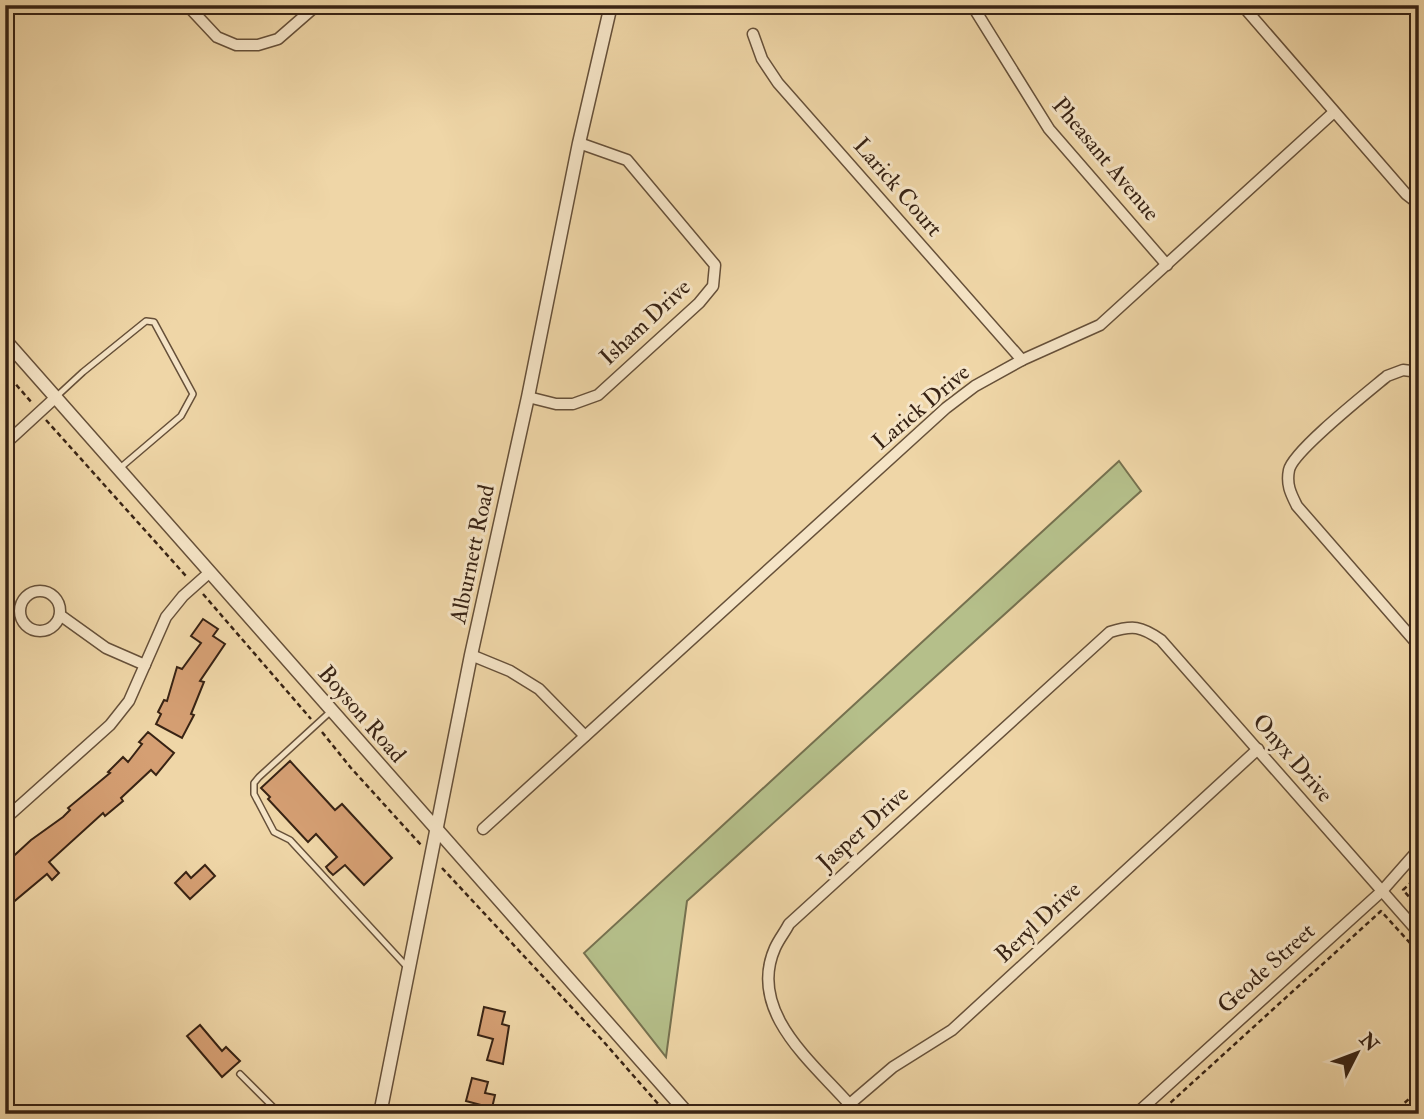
<svg xmlns="http://www.w3.org/2000/svg" width="1424" height="1119" font-family="'IM FELL Double Pica',serif">
<style>
.green{fill:#b5bf8a;stroke:#76714f;stroke-width:2}
.building{fill:#d59f73;stroke:#382314;stroke-width:2}
.lines{fill:none;stroke-linecap:round;stroke-linejoin:round}
.service-casing{stroke:#665039;stroke-width:8}
.minor-casing{stroke:#665039;stroke-width:13}
.tertiary-casing{stroke:#665039;stroke-width:15}
.path{stroke:#382314;stroke-width:2.5;stroke-dasharray:5 3.5;stroke-linecap:butt}
.service{stroke:#f5e4c6;stroke-width:5}
.minor{stroke:#f5e4c6;stroke-width:10}
.tertiary{stroke:#f5e4c6;stroke-width:12}
.labels{text-anchor:middle;dominant-baseline:central;stroke-width:6;stroke-linejoin:round;paint-order:stroke}
.street-label{font-size:23px;fill:#382314;stroke:#f5e4c6}
</style>
<rect width="100%" height="100%" fill="#efd6a7"/>
<filter id="stains"><feTurbulence type="fractalNoise" baseFrequency=".00286" numOctaves="4"/><feColorMatrix values="0 0 0 0 .2 0 0 0 0 .09 0 0 0 0 .02 0 0 0 .5 -.17"/></filter>
<radialGradient id="worn" r=".72"><stop offset=".6" stop-color="#630" stop-opacity="0"/><stop offset="1" stop-color="#630" stop-opacity=".3"/></radialGradient>
<path class="green" d="M 1119,461 L 1141,491 L 687,901 L 666,1057 L 584,953 Z"/>
<g class="building">
<path d="M 203,619 L 218,629 L 213,636 L 225,644 L 200,681 L 204,682 L 191,714 L 194,715 L 182,738 L 156,724 L 161,714 L 158,712 L 164,700 L 167,701 L 177,667 L 182,669 L 201,643 L 191,636 Z"/>
<path d="M 148,732 L 174,753 L 156,775 L 151,770 L 121,798 L 123,801 L 105,816 L 103,813 L 49,862 L 59,873 L 52,880 L 47,874 L 5,909 L 5,864 L 31,840 L 63,817 L 70,810 L 68,808 L 110,773 L 108,772 L 123,757 L 128,762 L 142,744 L 139,742 Z"/>
<path d="M 290,761 L 335,810 L 342,804 L 392,858 L 364,885 L 345,865 L 333,875 L 329,871 L 326,867 L 337,857 L 316,834 L 308,842 L 268,799 L 270,797 L 261,788 Z"/>
<path d="M 205,865 L 215,876 L 190,899 L 175,883 L 186,872 L 191,878 Z"/>
<path d="M 484,1007 L 505,1012 L 502,1024 L 509,1026 L 503,1064 L 487,1060 L 493,1039 L 478,1035 Z"/>
<path d="M 200,1025 L 222,1051 L 226,1047 L 240,1061 L 222,1077 L 187,1036 Z"/>
<path d="M 472,1078 L 488,1082 L 485,1093 L 495,1095 L 492,1108 L 466,1101 Z"/>
</g>
<g class="lines">
<g class="service-casing">
<g id="service">
<path d="M 57,396 L 83,372 L 146,321 L 154,322 L 193,394 L 181,416 L 120,468"/>
<path d="M 330,712 L 259,777 L 254,783 L 254,794 L 274,832 L 290,840 L 408,968"/>
<path d="M 240,1074 L 280,1114"/>
</g>
</g>
<g class="minor-casing">
<g id="minor">
<path d="M 187,5 L 217,37 L 236,45 L 258,45 L 278,39 L 317,5"/>
<path d="M 972,5 L 1049,129 L 1167,265"/>
<path d="M 1242,5 L 1406,194 L 1419,204"/>
<path d="M 753,34 L 762,59 L 778,83 L 1022,360"/>
<path d="M 1419,372 L 1403,370 L 1387,376 C 1368,392 1293,451 1289,470 C 1286,485 1291,494 1297,506 L 1419,646"/>
<path d="M 528,397 L 556,404 L 573,404 L 598,395 L 699,303 L 713,286 L 715,265 L 627,160 L 579,143"/>
<path d="M 5,444 L 55,398"/>
<circle cx="40" cy="611" r="20"/>
<path d="M 60,615 L 106,648 L 145,665"/>
<path d="M 471,655 L 510,671 L 539,689 L 585,736"/>
<path d="M 5,819 L 110,725 L 129,701 L 166,617 L 183,596 L 210,572"/>
<path d="M 483,829 L 946,408 L 975,386 L 1022,360 L 1100,325 L 1334,112"/>
<path d="M 849,1104 C 812,1062 747,1011 775,948 C 779,939 785,932 789,924 L 1110,632 C 1133,625 1141,626 1161,640 L 1419,933"/>
<path d="M 838,1114 L 893,1067 L 952,1030 L 1258,749"/>
<path d="M 1136,1114 L 1382,891 L 1419,849"/>
<path d="M 1413,1114 L 1419,1109"/>
</g>
</g>
<g class="tertiary-casing">
<g id="tertiary">
<path d="M 5,340 L 688,1114"/>
<path d="M 380,1114 L 471,655 L 528,397 L 579,143 L 611,5"/>
</g>
</g>
<g class="path">
<path d="M 5,372 L 33,404"/>
<path d="M 46,420 L 186,576"/>
<path d="M 203,594 L 311,719"/>
<path d="M 322,732 L 351,768 L 421,845"/>
<path d="M 442,868 L 603,1041 L 667,1114"/>
<path d="M 1419,875 L 1403,890 L 1419,908"/>
<path d="M 1158,1114 L 1381,911 L 1419,953"/>
<path d="M 1392,1114 L 1419,1090"/>
</g>
<use href="#service" class="service"/>
<use href="#minor" class="minor"/>
<use href="#tertiary" class="tertiary"/>
</g>
<g class="labels">
<g class="street-label">
<text transform="translate(1106 159) rotate(50)">Pheasant Avenue</text>
<text transform="translate(898 187) rotate(49)">Larick Court</text>
<text transform="translate(645 322) rotate(-43)">Isham Drive</text>
<text transform="translate(921 407) rotate(-40)">Larick Drive</text>
<text transform="translate(472 554) rotate(-78)">Alburnett Road</text>
<text transform="translate(362 714) rotate(49)">Boyson Road</text>
<text transform="translate(1293 758) rotate(49)">Onyx Drive</text>
<text transform="translate(863 828) rotate(-42)">Jasper Drive</text>
<text transform="translate(1038 922) rotate(-43)">Beryl Drive</text>
<text transform="translate(1266 968) rotate(-42)">Geode Street</text>
</g>
</g>
<rect width="1424" height="1119" fill="none" stroke="#efd6a7" stroke-width="28"/>
<rect x="7" y="7" width="1410" height="1105" fill="none" stroke="#382314" stroke-width="3.5"/>
<rect x="14" y="14" width="1396" height="1091" fill="none" stroke="#382314" stroke-width="2"/>
<g transform="translate(1357 1053) rotate(48)" stroke="#f5e4c6" stroke-width="5" paint-order="stroke">
<path d="M0-5L12 26L0 18L-12 26Z" fill="#382314"/>
<text y="-10" font-size="19" font-weight="bold" text-anchor="middle" fill="#382314">N</text>
</g>
<rect width="100%" height="100%" filter="url(#stains)"/>
<rect width="100%" height="100%" fill="url(#worn)"/>
</svg>
